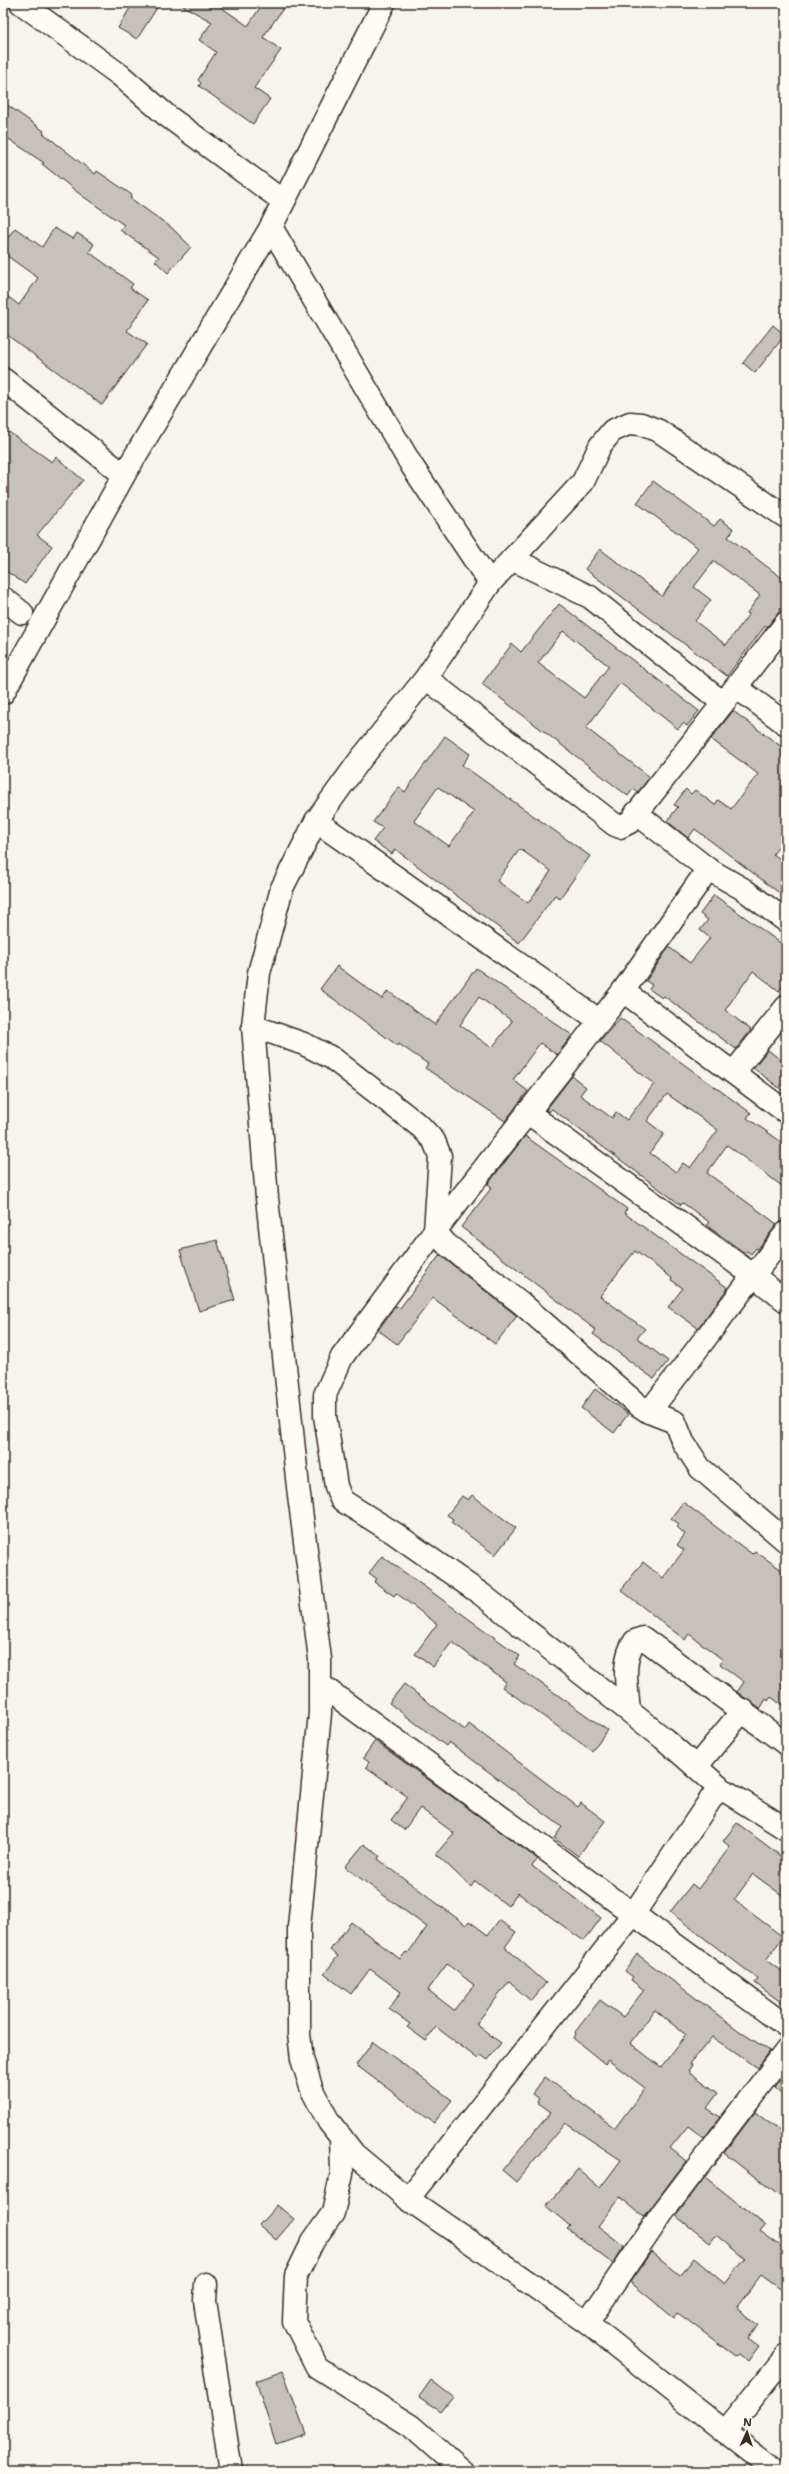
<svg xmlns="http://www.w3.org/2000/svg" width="789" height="2474" font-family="'Shantell Sans',sans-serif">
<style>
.building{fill:#c7c1bb;stroke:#3b2a1e;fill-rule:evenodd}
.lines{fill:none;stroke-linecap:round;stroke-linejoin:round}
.minor-casing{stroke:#3b2a1e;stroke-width:25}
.minor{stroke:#fdfcf7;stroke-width:22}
</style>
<rect width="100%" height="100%" fill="#f5f4ee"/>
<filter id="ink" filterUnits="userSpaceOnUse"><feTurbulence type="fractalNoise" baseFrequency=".025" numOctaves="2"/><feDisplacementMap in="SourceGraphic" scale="8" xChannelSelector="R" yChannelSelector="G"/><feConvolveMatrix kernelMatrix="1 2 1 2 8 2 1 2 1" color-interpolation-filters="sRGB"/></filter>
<g filter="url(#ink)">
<g class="building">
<path d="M 133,3 L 160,3 L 137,39 L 118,28 Z"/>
<path d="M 178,3 L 215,3 L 248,26 L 263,3 L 287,3 L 263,37 L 281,50 L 254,88 L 270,99 L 253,124 L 199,86 L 201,83 L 198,80 L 216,52 L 199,40 L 212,22 Z"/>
<path d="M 3,102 L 44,131 L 43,133 L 95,174 L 97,171 L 132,195 L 130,198 L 172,228 L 191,247 L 168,273 L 155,261 L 159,257 L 120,230 L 124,225 L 81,195 L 42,164 L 44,163 L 3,135 Z"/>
<path d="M 15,228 L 42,247 L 54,228 L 73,239 L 77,233 L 94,244 L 89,252 L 133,284 L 130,288 L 148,300 L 127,331 L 147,344 L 102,405 L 3,332 L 3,293 L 19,305 L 38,278 L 3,253 L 3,244 Z"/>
<path d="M 773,325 L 785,335 L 755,373 L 743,363 Z"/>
<path d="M 3,428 L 52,462 L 56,457 L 83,480 L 37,535 L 52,546 L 25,584 L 3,569 Z"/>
<path d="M 653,481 L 714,526 L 720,519 L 734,529 L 728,537 L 786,581 L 786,603 L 767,627 L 765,626 L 727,676 L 585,569 L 600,549 L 662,596 L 698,548 L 637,503 ZM 714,561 L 760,595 L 747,613 L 749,614 L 726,645 L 695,621 L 711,600 L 694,587 Z"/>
<path d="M 559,604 L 699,711 L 687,726 L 683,723 L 678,729 L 620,683 L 586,728 L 650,777 L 638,792 L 633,789 L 628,796 L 482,684 L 512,644 L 521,652 ZM 563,631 L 609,666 L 584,698 L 538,663 Z"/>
<path d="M 733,711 L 786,750 L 786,838 L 773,854 L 786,863 L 786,898 L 695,829 L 688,838 L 667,821 L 678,807 L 674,805 L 686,789 L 691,794 L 695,790 L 715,805 L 718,800 L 731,809 L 758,774 L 711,739 Z"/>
<path d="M 445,736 L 470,754 L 462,765 L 590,856 L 560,898 L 555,895 L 519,943 L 395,849 L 392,854 L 373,841 L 383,828 L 373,822 L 399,787 L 405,792 ZM 438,787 L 474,812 L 449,846 L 414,821 ZM 520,849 L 551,871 L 528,903 L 497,881 Z"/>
<path d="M 714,895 L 786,947 L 786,982 L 779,991 L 753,971 L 725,1010 L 751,1030 L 736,1049 L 664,996 L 662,998 L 649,989 L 652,985 L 646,981 L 669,947 L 690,963 L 710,938 L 700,930 L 708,920 L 700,914 Z"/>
<path d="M 337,966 L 382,999 L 388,991 L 435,1025 L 476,968 L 572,1035 L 557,1055 L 540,1043 L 513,1080 L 528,1091 L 505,1121 L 425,1068 L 428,1064 L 399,1044 L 398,1046 L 320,989 ZM 479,997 L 512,1021 L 492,1048 L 460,1025 Z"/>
<path d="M 620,1018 L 751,1113 L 747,1118 L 786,1145 L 786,1189 L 727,1145 L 707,1173 L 777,1224 L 758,1249 L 756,1248 L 751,1254 L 747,1251 L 745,1253 L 706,1225 L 709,1222 L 683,1203 L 681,1205 L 552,1109 L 549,1112 L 546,1110 L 572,1076 L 586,1087 L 580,1095 L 612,1118 L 616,1112 L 627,1120 L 654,1084 L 600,1041 ZM 667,1094 L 718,1130 L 690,1168 L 683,1163 L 676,1172 L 650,1153 L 664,1134 L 647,1121 Z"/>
<path d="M 768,1050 L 786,1064 L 786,1093 L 753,1068 Z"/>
<path d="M 525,1136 L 627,1209 L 624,1213 L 728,1288 L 698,1328 L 668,1307 L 683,1288 L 671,1280 L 672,1278 L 635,1251 L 620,1270 L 600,1296 L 645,1329 L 637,1338 L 668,1361 L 654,1379 L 593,1334 L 596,1330 L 461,1227 L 492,1187 L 488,1184 Z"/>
<path d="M 217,1240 L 235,1300 L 199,1311 L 180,1250 Z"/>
<path d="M 440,1255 L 517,1316 L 495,1344 L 433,1298 L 397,1344 L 378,1330 L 396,1306 L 400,1308 Z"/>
<path d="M 595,1389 L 628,1414 L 614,1433 L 581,1408 Z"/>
<path d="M 472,1495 L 516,1528 L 495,1555 L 451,1522 L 453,1519 L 447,1515 L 462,1496 L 468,1500 Z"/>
<path d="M 683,1502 L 752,1554 L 755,1551 L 786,1573 L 786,1708 L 771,1697 L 768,1701 L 766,1699 L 760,1709 L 737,1692 L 744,1682 L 720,1664 L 723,1660 L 689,1634 L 685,1640 L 621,1590 L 643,1562 L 663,1578 L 684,1550 L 677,1545 L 685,1534 L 677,1527 L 679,1524 L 671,1518 Z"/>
<path d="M 382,1556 L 520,1656 L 514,1664 L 607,1730 L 592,1751 L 502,1687 L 506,1682 L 452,1642 L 433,1667 L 415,1654 L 437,1624 L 396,1593 L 394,1596 L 374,1582 L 377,1579 L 369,1573 Z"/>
<path d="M 404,1684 L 465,1730 L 469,1724 L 578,1807 L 581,1803 L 605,1821 L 578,1856 L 554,1838 L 562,1827 L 449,1742 L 446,1746 L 389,1703 Z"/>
<path d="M 375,1741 L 538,1859 L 532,1866 L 601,1918 L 584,1941 L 518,1893 L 508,1906 L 475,1881 L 471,1887 L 436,1854 L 454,1833 L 420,1808 L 404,1830 L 391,1820 L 408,1797 L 366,1767 L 369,1762 L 363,1758 Z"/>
<path d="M 737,1823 L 786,1860 L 786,1898 L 753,1874 L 734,1900 L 783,1937 L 766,1960 L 786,1975 L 786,2006 L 755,1983 L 758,1979 L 670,1912 L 692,1884 L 698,1889 L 730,1847 L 723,1841 Z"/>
<path d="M 364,1844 L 380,1856 L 378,1859 L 466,1925 L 469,1921 L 488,1935 L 499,1920 L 516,1932 L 505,1947 L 546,1983 L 531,2001 L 509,1982 L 476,2024 L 501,2043 L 488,2060 L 481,2055 L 478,2059 L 436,2027 L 426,2041 L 407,2027 L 410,2024 L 389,2009 L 401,1992 L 370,1969 L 351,1994 L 324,1974 L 338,1956 L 330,1950 L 351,1922 L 400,1959 L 406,1952 L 408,1953 L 427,1927 L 345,1867 ZM 447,1964 L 474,1985 L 454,2010 L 428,1990 Z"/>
<path d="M 637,1954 L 742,2033 L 770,2051 L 757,2068 L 712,2037 L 690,2064 L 692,2065 L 688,2071 L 718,2093 L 707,2108 L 720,2117 L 704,2138 L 688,2126 L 670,2148 L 686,2161 L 644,2217 L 620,2197 L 598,2226 L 624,2246 L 613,2264 L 567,2229 L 570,2226 L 546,2206 L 578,2169 L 600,2188 L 621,2160 L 565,2123 L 516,2182 L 502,2170 L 551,2112 L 537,2102 L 539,2099 L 532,2094 L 545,2077 L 615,2128 L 645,2088 L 608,2060 L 605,2064 L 573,2038 L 576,2034 L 575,2032 L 600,2000 L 623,2017 L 644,1990 L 631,1980 L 633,1977 L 625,1971 ZM 655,2010 L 686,2035 L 661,2067 L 630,2043 Z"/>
<path d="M 373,2042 L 452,2100 L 434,2123 L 356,2065 Z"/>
<path d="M 786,2072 L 786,2098 L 774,2088 Z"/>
<path d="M 755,2112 L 786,2136 L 786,2201 L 724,2153 Z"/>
<path d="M 705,2177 L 765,2225 L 760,2231 L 786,2250 L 786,2293 L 761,2275 L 736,2308 L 758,2325 L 748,2339 L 759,2347 L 748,2362 L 738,2354 L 735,2356 L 678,2313 L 674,2318 L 630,2282 L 651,2252 L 680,2276 L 694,2258 L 725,2284 L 745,2259 L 716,2235 L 710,2243 L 676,2216 Z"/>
<path d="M 277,2205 L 294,2219 L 276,2240 L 259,2225 Z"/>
<path d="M 283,2371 L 306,2434 L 276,2444 L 256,2381 Z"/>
<path d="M 431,2380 L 453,2397 L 441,2412 L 419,2397 Z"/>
</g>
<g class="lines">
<g class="minor-casing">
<g id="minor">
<path d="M 21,3 L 120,75 L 166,115 L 283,201"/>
<path d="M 271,227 L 412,466 L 490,583"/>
<path d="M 3,379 L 124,475"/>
<path d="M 512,559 L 590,597 L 723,703"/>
<path d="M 3,598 L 22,613"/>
<path d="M 426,678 L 615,825 L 620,827 L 630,822 L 786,623"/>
<path d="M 736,687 L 786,724"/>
<path d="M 3,693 L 124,475 L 271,227 L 384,3"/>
<path d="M 636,813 L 708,869 L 743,889 L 786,921"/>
<path d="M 316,821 L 600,1021"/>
<path d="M 708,869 L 623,991 L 435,1231 L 342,1357 L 325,1395 L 325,1416 L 336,1486 L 341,1499 L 346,1503 L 394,1533 L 481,1594 L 663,1738 L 719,1787 L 786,1829"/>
<path d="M 623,991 L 786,1112"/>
<path d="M 253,1026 L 304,1044 L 332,1058 L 421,1127 L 434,1141 L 440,1156 L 435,1231 L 446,1244 L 521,1303 L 638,1405 L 649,1412 L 675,1422 L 683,1442 L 700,1468 L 786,1541"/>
<path d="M 734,1072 L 786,1007"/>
<path d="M 527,1112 L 754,1276 L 786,1301"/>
<path d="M 649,1412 L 786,1233"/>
<path d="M 321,1685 L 786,2026"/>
<path d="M 629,1710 C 627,1688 621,1659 635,1641 L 643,1638 L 786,1744"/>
<path d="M 696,1767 L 743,1710"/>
<path d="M 341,2137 L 342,2173 L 333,2213 L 313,2241 L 296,2276 L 294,2321 L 317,2367 L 411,2426 L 462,2471"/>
<path d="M 408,2199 L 634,1913 L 719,1787"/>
<path d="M 206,2284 L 205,2301 L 231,2471"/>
<path d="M 587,2323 L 663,2212 L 786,2051"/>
<path d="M 725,2432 L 786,2356"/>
<path d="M 775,2471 L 587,2323 L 408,2199 L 354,2154 L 329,2122 L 312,2090 L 302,2059 L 299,2034 L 299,1927 L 320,1713 L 320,1659 L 298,1487 L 267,1198 L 253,1026 L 259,973 L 282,888 L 316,821 L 360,760 L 426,678 L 490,583 L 583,482 L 600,446 L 612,431 L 630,423 L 641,424 L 659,431 L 786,517"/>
</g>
</g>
<use href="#minor" class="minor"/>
</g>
</g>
<rect width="789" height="2474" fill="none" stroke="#fdfcf7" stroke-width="16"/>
<rect x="8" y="8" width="773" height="2458" fill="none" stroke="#3b2a1e" stroke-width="1.5" filter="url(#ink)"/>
<g transform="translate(747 2432) rotate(3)" stroke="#fdfcf7" stroke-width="3" paint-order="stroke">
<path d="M0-3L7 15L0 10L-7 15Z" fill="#3b2a1e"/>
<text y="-6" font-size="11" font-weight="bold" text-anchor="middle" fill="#3b2a1e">N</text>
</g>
</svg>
